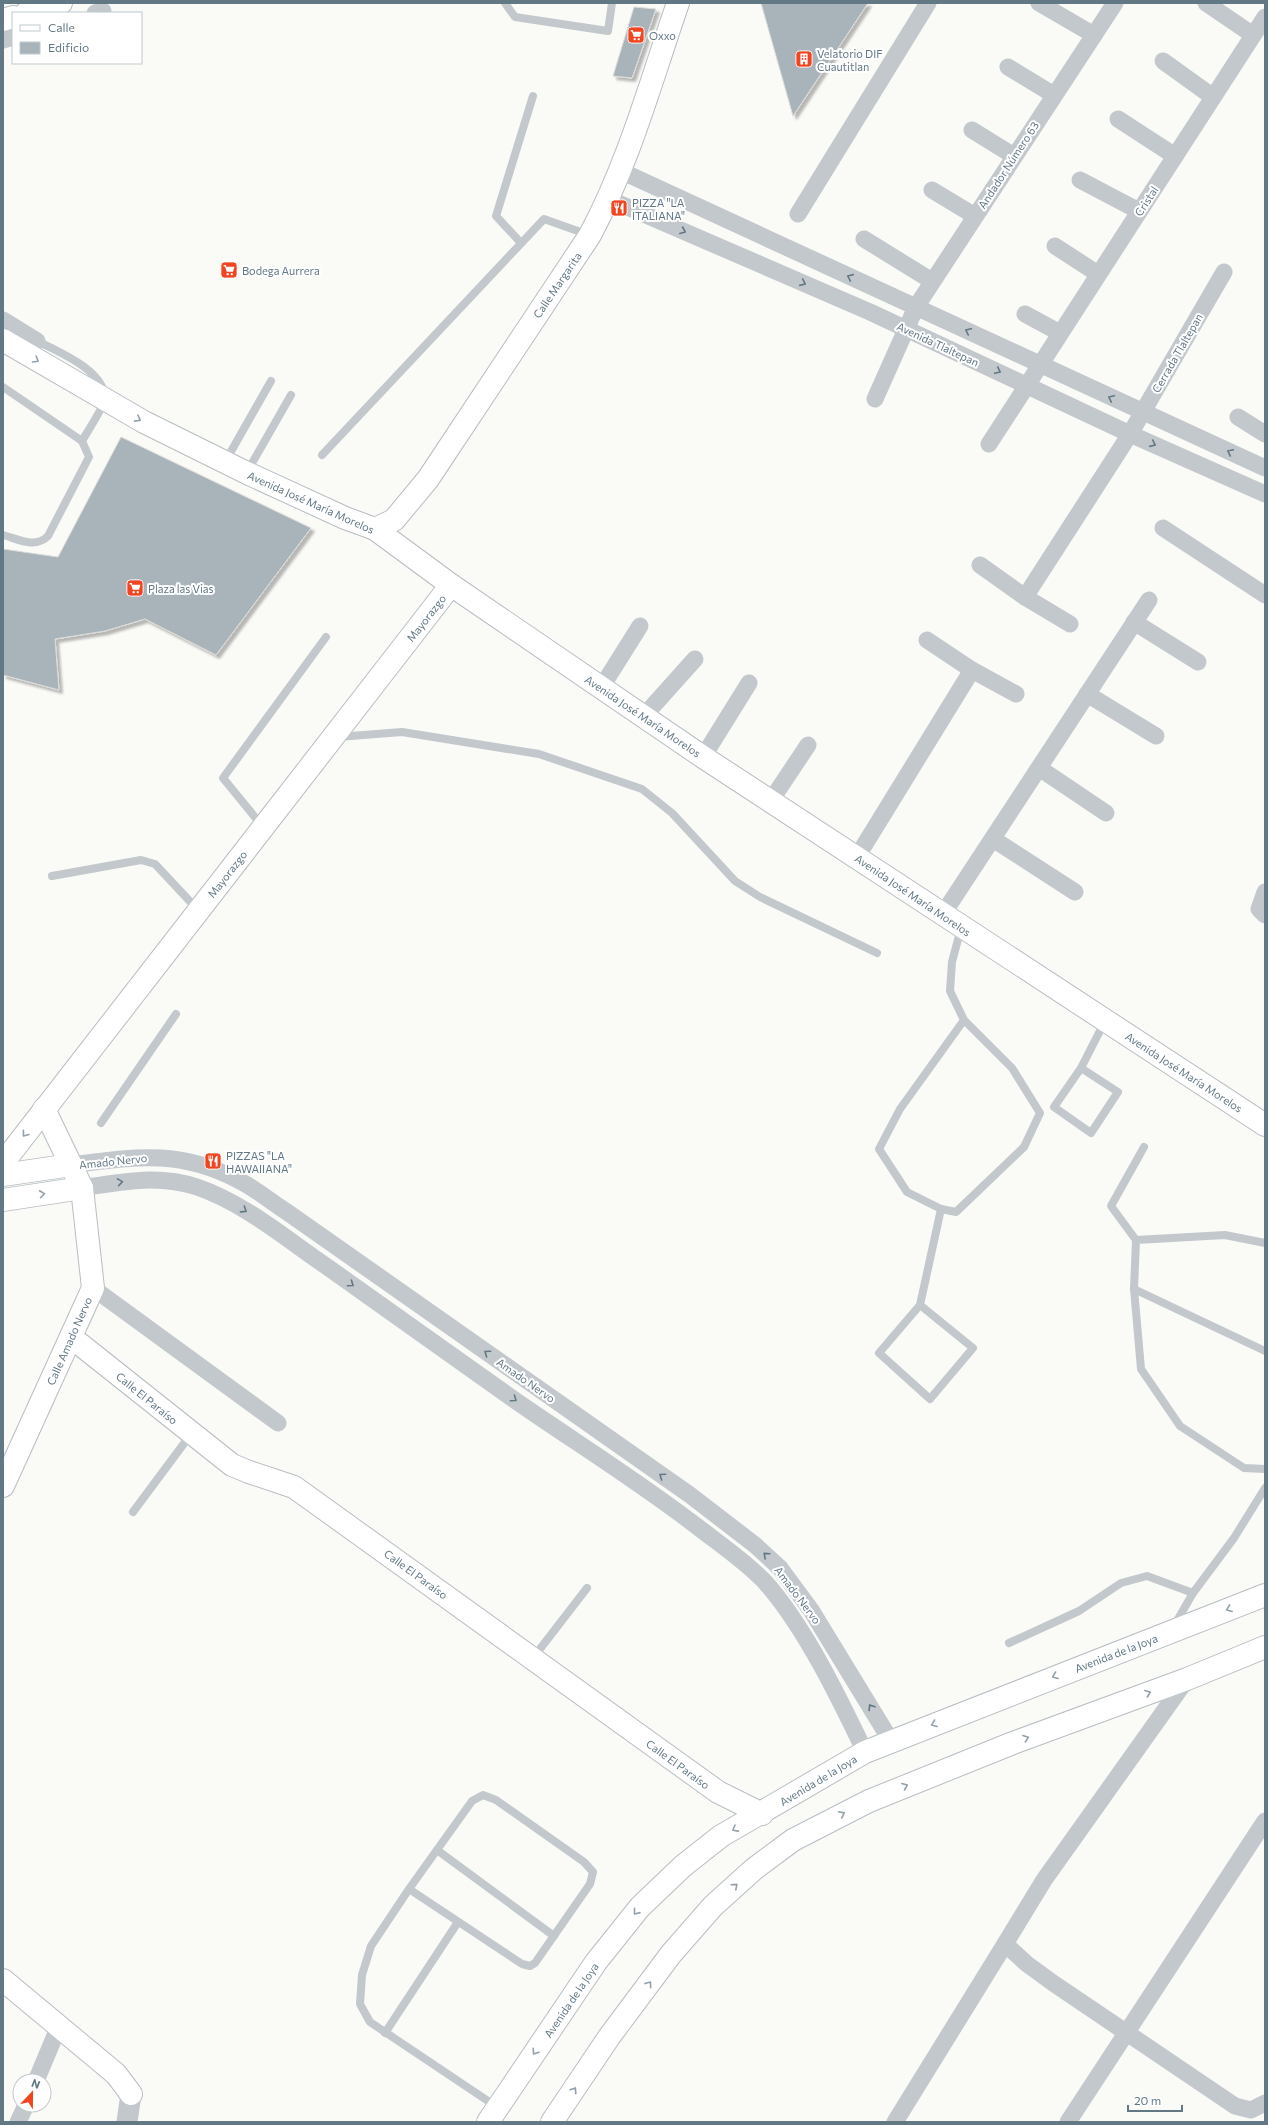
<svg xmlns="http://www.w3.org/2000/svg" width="1268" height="2125" font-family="Commissioner,sans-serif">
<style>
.building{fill:#a9b4ba;stroke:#dcdcd9;filter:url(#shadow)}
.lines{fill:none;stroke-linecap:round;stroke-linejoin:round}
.secondary-casing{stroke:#b7bec3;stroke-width:24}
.service{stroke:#c2c8cc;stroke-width:8}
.minor{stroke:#c2c8cc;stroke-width:17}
.tertiary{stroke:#c2c8cc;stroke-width:21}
.secondary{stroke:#fff;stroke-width:22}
.oneway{stroke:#627885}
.oneway2{stroke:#91a0aa}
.labels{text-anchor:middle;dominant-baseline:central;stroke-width:4;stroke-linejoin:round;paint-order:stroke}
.poi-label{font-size:11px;fill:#627885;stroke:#fff;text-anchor:start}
.street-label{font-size:11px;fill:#627885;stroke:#fff}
</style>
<defs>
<filter id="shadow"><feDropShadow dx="3.5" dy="3.5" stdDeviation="1" flood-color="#0004"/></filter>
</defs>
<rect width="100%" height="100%" fill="#fafaf7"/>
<g class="building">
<path d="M 761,3 L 868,3 L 793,116 Z"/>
<path d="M 634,7 L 656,9 L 632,78 L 613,76 Z"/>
<path d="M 121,437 L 311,528 L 216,655 L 145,619 L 105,631 L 55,639 L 59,690 L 3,675 L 3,549 L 58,557 Z"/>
</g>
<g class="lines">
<g class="secondary-casing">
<g id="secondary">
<path d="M 26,13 L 61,3"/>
<path d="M 3,20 L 13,17"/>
<path d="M 3,340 L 144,422 L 247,473 L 345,518 L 375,529 L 451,585 L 703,757 L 1265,1125"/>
<path d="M 375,529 L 394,520 L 428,479 L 590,235 C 629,162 651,81 678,3"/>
<path d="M 3,1163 L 451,585"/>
<path d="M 3,1175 L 71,1165"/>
<path d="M 3,1200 L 82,1188"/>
<path d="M 71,1337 L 232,1465 L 249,1472 L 294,1487 L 718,1792 L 762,1814"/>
<path d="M 3,1486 L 93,1288 L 82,1188 L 44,1109"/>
<path d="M 3,1980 L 116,2074 L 131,2094"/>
<path d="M 488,2122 L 596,1962 L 640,1907 L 683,1866 L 721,1836 L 865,1752 L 1265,1595"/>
<path d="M 552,2122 L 609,2037 L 671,1954 L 713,1906 L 754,1869 L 793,1840 L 869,1801 L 1013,1743 L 1187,1679 L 1265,1647"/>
</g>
</g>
<g class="service">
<path d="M 505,3 L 515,17 L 608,31 L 612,3"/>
<path d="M 521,243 L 496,216 L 533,96"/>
<path d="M 37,341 C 57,351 109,372 104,401 C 102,410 87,432 82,441"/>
<path d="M 3,387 L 82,441 L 89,457 L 48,536 C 35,549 18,539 3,535"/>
<path d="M 322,455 L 544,219 L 589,235"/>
<path d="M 225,462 L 271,381"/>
<path d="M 247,472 L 291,395"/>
<path d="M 338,737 L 402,732 L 539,754 L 642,789 L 672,813 L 735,881 L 760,897 L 877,953"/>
<path d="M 263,827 L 223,778 L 326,637"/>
<path d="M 52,876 L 141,860 L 155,864 L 198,910"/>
<path d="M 961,928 L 952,962 L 950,991 L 964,1020 L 1012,1068 L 1040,1113 L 1024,1147 L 956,1212 L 941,1209 L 907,1192 L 879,1149 L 900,1109 L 964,1020"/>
<path d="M 1081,1068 L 1118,1092 L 1091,1133 L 1054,1107 L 1081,1068 L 1105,1021"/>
<path d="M 101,1123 L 176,1014"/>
<path d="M 1136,1240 L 1111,1206 L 1144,1147"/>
<path d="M 1265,1243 L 1225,1235 L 1136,1240 L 1134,1289 L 1141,1369 L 1180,1426 L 1244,1468 L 1265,1469"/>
<path d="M 1134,1289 L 1265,1351"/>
<path d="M 920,1305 L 879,1353 L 930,1399 L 973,1348 L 920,1305 L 941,1209"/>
<path d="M 133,1512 L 191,1434"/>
<path d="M 1174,1626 L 1193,1593 L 1234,1538 L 1265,1488"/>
<path d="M 1009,1643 L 1079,1611 L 1121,1583 L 1147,1576 L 1193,1593"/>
<path d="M 533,1658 L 587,1588"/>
<path d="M 437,1850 L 554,1936"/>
<path d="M 409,1889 L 522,1964 L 530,1966 L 535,1963 L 590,1884 L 593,1872 L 584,1862 L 496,1800 L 483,1795 L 472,1801 L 409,1889 L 371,1946 L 362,1975 L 360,2004 L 370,2022 L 497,2107"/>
<path d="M 385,2033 L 458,1922"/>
</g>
<g class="minor">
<path d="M 1039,3 L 1094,35"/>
<path d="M 1206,3 L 1253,35"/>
<path d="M 95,13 L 103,11"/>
<path d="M 3,40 L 13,37"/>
<path d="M 1163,61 L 1213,97"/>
<path d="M 1008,67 L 1054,95"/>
<path d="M 1118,119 L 1175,156"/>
<path d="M 972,130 L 1014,156"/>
<path d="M 621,171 L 1265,468"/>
<path d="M 1080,180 L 1139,211"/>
<path d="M 932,190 L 975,216"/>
<path d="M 609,199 L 870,312 L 1130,434 L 1265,494"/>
<path d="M 798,214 L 928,3"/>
<path d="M 864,239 L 932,281"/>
<path d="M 1055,246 L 1098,274"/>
<path d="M 1025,314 L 1060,333"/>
<path d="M 3,320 L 37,341"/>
<path d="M 875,399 L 916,307 L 1115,3"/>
<path d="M 1238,417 L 1265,434"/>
<path d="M 989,444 L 1265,17"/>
<path d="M 1163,528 L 1265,595"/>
<path d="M 980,565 L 1025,597 L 1070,624"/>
<path d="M 1025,597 L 1130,434 L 1224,272"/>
<path d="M 1134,622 L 1198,662"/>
<path d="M 927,640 L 972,670 L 1016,694"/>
<path d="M 601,688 L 640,626"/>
<path d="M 1087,694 L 1156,736"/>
<path d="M 643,717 L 695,659"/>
<path d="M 703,757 L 749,683"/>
<path d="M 1039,768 L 1106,813"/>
<path d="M 770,802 L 808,745"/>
<path d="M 993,839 L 1075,892"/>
<path d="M 857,857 L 972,670"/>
<path d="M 1265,892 L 1259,909 L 1265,915"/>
<path d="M 943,914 L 1149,600"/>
<path d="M 71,1165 C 134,1157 179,1149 238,1180 C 255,1188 271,1202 287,1212 L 690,1495 L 755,1545 L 780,1568 L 811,1610 L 891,1741"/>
<path d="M 82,1188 C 120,1182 158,1174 197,1187 C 244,1203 285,1238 326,1266 C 389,1311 452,1356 516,1401 C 578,1444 643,1484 703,1531 C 724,1547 747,1563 765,1582 C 805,1627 839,1698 865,1752"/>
<path d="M 93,1288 L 278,1423"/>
<path d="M 1187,1679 L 1044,1880 L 1005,1944 L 1027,1964 L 1053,1983 L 1235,2106 L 1251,2110 L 1265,2103"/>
<path d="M 36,2081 L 59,2026"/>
<path d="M 18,2122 L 26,2105"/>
<path d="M 895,2122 L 1005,1944"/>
<path d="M 1068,2122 L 1265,1821"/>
</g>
<path class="tertiary" d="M 127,2122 L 131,2094"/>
<use href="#secondary" class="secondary"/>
</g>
<defs><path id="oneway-chevron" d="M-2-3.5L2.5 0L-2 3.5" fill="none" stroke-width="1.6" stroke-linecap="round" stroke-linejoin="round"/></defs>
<g class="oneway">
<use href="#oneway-chevron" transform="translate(683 231) rotate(23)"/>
<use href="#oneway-chevron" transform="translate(850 277) rotate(-156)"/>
<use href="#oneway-chevron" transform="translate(803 283) rotate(24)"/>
<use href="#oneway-chevron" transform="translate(968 331) rotate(-155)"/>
<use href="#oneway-chevron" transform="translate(998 371) rotate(25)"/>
<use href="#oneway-chevron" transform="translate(1111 398) rotate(-155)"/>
<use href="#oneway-chevron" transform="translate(1153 444) rotate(24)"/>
<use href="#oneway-chevron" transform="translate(1230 452) rotate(-155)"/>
<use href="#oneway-chevron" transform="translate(120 1182) rotate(-9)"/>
<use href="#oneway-chevron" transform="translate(244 1210) rotate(33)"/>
<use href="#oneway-chevron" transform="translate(351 1284) rotate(35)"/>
<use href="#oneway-chevron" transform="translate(487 1353) rotate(-145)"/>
<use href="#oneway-chevron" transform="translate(514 1399) rotate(35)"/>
<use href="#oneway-chevron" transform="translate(662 1476) rotate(-145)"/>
<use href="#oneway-chevron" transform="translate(766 1555) rotate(-138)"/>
<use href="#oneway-chevron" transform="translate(871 1707) rotate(-122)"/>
</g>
<g class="oneway2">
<use href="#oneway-chevron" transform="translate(36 360) rotate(31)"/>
<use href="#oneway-chevron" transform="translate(138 419) rotate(28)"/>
<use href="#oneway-chevron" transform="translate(25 1134) rotate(127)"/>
<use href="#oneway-chevron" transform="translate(42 1194) rotate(-8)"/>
<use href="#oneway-chevron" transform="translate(1229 1609) rotate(159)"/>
<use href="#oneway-chevron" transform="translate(1055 1676) rotate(159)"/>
<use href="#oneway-chevron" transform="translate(1148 1693) rotate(-20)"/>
<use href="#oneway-chevron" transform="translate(934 1724) rotate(159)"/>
<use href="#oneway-chevron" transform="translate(1026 1738) rotate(-20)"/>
<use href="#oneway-chevron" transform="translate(905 1786) rotate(-22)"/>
<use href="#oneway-chevron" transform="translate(842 1814) rotate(-27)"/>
<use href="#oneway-chevron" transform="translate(735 1829) rotate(151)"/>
<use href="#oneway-chevron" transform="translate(735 1886) rotate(-42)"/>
<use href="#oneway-chevron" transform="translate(636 1912) rotate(129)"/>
<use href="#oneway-chevron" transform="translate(649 1984) rotate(-54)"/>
<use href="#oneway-chevron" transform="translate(535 2052) rotate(124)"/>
<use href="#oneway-chevron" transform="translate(574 2090) rotate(-56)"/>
</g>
<defs>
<g id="supermarket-square" transform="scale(0.9)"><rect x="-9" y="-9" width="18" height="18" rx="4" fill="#f14420" stroke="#fff"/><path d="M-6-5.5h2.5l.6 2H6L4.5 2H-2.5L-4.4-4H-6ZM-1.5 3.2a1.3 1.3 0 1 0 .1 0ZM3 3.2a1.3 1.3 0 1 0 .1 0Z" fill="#fff"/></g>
<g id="building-square" transform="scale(0.9)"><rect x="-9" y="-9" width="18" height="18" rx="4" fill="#f14420" stroke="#fff"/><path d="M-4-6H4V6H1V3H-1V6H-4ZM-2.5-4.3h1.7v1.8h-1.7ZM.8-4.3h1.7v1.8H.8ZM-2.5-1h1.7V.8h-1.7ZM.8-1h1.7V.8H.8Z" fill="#fff"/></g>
<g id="restaurant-square" transform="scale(0.9)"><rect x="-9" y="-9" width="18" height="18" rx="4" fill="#f14420" stroke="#fff"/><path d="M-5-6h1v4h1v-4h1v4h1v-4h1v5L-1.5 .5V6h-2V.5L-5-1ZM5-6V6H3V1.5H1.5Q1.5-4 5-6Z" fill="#fff"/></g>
</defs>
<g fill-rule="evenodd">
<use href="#supermarket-square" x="636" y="35"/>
<use href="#building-square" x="804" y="59"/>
<use href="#restaurant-square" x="619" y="208"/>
<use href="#supermarket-square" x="229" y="270"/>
<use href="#supermarket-square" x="135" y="588"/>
<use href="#restaurant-square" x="213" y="1161"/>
</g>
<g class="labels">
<g class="poi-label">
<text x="649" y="35">Oxxo</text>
<text x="817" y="53">Velatorio DIF<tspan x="817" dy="13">Cuautitlan</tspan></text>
<text x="632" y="202">PIZZA "LA<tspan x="632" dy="13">ITALIANA"</tspan></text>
<text x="242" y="270">Bodega Aurrera</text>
<text x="148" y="588">Plaza las Vias</text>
<text x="226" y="1155">PIZZAS "LA<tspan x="226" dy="13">HAWAIIANA"</tspan></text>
</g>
<g class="street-label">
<text transform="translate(1008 165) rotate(-57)">Andador Número 63</text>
<text transform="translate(1146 201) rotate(-57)">Cristal</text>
<text transform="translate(557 285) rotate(-56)">Calle Margarita</text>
<text transform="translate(938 344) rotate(25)">Avenida Tlaltepan</text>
<text transform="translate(1177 353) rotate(-60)">Cerrada Tlaltepan</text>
<text transform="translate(311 502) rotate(24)">Avenida José María Morelos</text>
<text transform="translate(426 618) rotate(-52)">Mayorazgo</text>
<text transform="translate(643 716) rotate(34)">Avenida José María Morelos</text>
<text transform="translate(227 874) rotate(-52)">Mayorazgo</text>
<text transform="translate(913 895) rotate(34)">Avenida José María Morelos</text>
<text transform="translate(1184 1072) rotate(33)">Avenida José María Morelos</text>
<text transform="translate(113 1161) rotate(-6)">Amado Nervo</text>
<text transform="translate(69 1341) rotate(-66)">Calle Amado Nervo</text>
<text transform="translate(526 1380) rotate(35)">Amado Nervo</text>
<text transform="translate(147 1398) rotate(39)">Calle El Paraíso</text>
<text transform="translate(416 1574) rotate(36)">Calle El Paraíso</text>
<text transform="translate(798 1595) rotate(53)">Amado Nervo</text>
<text transform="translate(1116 1653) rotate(-21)">Avenida de la Joya</text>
<text transform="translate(678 1764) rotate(36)">Calle El Paraíso</text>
<text transform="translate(818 1780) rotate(-31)">Avenida de la Joya</text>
<text transform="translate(571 2000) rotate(-56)">Avenida de la Joya</text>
</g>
</g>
<rect width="1268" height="2125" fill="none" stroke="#627885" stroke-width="8"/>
<rect x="12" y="12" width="130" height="52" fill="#ffffff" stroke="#c0c9ce"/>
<rect x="20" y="25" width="20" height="6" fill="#ffffff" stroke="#c0c9ce"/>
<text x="48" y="32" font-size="12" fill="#627885">Calle</text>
<rect x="20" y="42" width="20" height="12" fill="#a9b4ba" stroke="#c0c9ce"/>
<text x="48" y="52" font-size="12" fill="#627885">Edificio</text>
<g transform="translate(32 2093) rotate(22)"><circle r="19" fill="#ffffff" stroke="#c0c9ce"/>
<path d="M0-3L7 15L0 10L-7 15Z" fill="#f14420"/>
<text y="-6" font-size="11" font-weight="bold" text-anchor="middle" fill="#627885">N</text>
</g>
<path d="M1128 2105v6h54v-6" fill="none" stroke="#627885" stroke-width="2"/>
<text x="1134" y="2105" font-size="12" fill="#627885" stroke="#ffffff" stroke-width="3" paint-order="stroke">20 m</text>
</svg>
